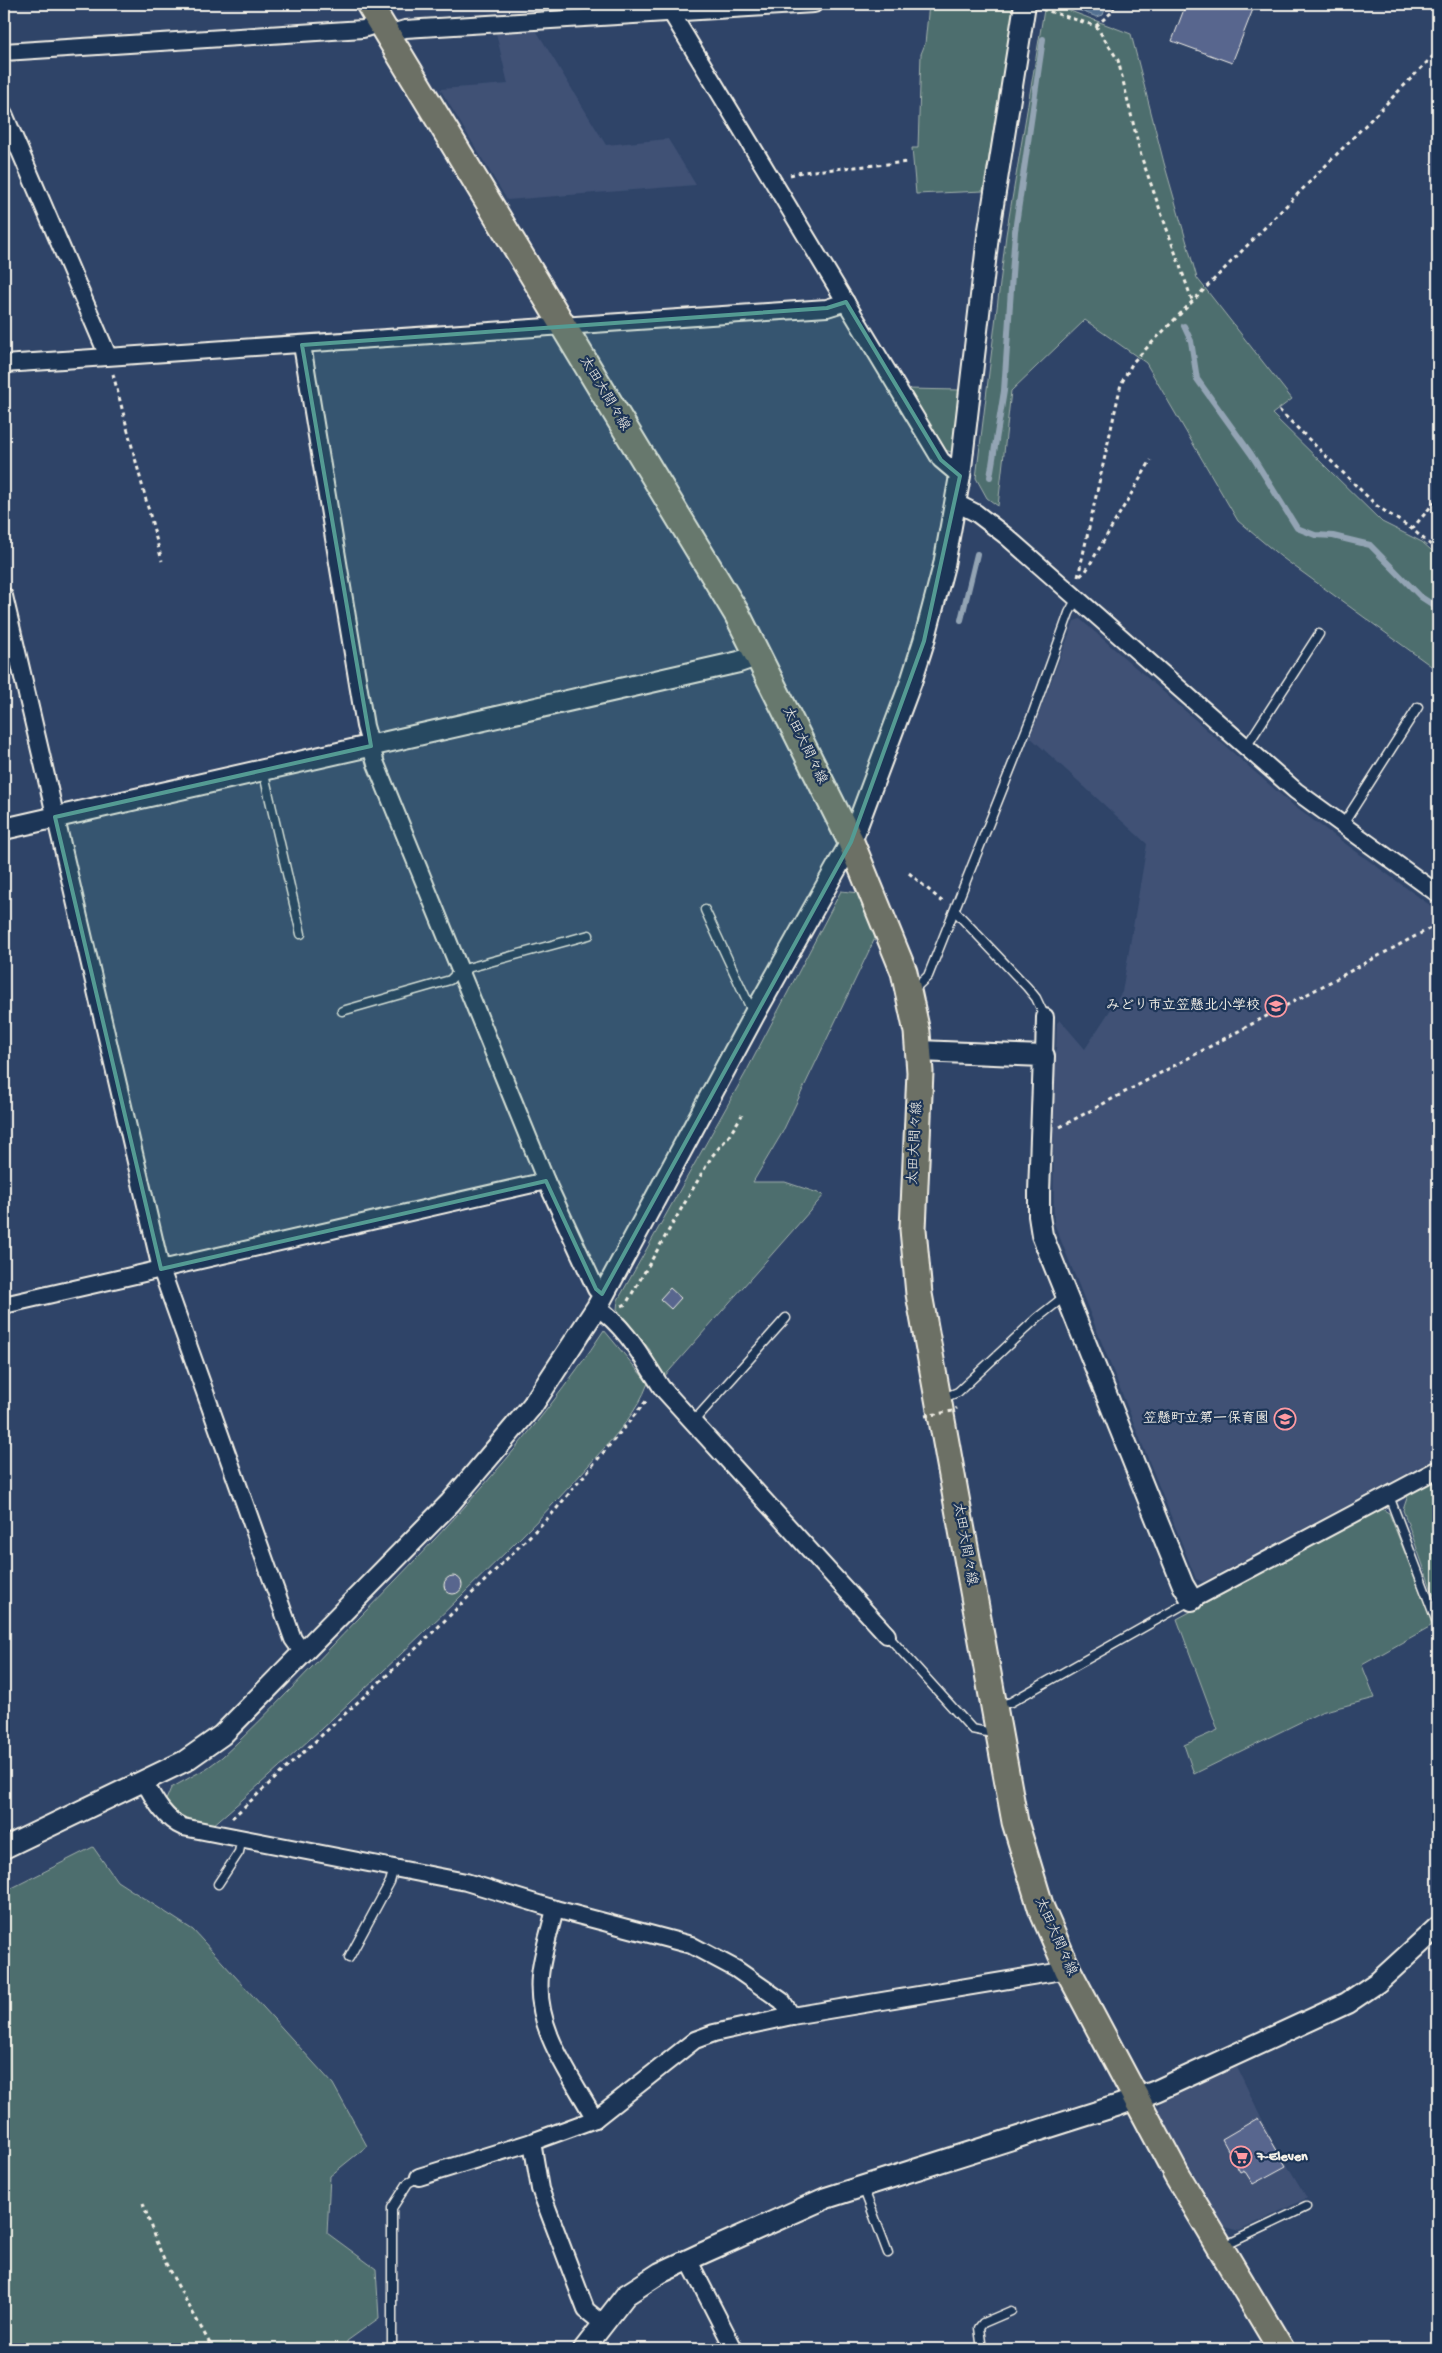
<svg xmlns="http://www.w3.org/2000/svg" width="1442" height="2353" font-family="'Gochi Hand','Klee One',sans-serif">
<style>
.built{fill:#3f5175}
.green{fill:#4e6e6e;stroke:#a1b0ab}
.water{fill:#527091;stroke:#93a4b4}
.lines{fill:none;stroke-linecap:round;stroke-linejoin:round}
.stream{stroke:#93a4b4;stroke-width:6}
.building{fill:#58668e;stroke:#f4f1e8}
.service-casing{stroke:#f4f1e8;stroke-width:11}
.minor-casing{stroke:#f4f1e8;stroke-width:20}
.tertiary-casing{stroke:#f4f1e8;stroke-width:24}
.primary-casing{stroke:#f4f1e8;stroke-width:29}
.path{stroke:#f4f1e8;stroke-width:3;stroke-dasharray:4 4;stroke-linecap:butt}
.service{stroke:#1d3557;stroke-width:8}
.minor{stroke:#1d3557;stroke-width:16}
.tertiary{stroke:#1d3557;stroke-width:20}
.primary{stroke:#6c7065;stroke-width:25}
.path-bridge{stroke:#f4f1e8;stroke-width:3;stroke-dasharray:4 4;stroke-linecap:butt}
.marked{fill:#549b93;fill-opacity:0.2;stroke:#549b93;stroke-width:4;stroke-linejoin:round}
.labels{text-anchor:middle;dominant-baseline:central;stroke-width:4.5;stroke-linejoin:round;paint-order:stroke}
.street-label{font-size:14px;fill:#f4f1e8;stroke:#1d3557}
.poi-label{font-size:14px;font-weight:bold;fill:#f4f1e8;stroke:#1d3557;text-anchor:end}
</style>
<rect width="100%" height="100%" fill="#2f4468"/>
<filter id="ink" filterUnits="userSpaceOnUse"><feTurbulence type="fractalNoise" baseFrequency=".02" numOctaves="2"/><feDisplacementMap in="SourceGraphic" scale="10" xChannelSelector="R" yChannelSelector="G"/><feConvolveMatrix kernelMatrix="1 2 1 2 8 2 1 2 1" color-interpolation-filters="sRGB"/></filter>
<g filter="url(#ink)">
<g class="built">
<path d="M 536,30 L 606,145 L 668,139 L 696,185 L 507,200 L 440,89 L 508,84 L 496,33 Z"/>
<path d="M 1080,619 L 1295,807 L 1438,911 L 1438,1457 L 1203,1582 L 1196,1579 L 1054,1223 L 1053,1123 L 1057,1023 L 1060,1020 L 1085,1049 L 1122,992 L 1147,844 L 1030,737 L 1074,621 Z"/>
<path d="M 1237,2067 L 1272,2140 L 1307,2198 L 1239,2231 L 1225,2227 L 1157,2111 L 1163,2101 Z"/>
</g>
<g class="green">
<path d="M 929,4 L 1012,4 L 1015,9 L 983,191 L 916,194 L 912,148 L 918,148 L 921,54 L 925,44 Z"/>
<path d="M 1045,4 L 1052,4 L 1131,34 L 1164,163 L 1197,278 L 1292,399 L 1272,414 L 1382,522 L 1422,542 L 1438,556 L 1438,671 L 1280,556 L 1238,521 L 1146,363 L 1085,320 L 1011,391 L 998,506 L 987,498 L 976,478 L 1006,235 Z"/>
<path d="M 908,389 L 959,390 L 953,451 L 951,452 L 945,450 Z"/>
<path d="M 841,891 L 860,893 L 877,934 L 782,1133 L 753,1182 L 785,1182 L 824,1195 L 663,1378 L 654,1364 L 650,1350 L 617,1309 L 618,1300 L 745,1074 Z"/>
<path d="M 604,1330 L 648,1383 C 638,1411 616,1435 596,1457 C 571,1486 544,1514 516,1542 C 418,1639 318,1735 212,1826 C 185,1822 184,1820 166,1800 L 171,1788 L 207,1768 L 222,1757 C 270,1713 314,1664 360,1617 C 448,1527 535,1435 604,1330 Z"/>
<path d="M 1438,1479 L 1438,1607 L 1403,1510 L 1408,1495 Z"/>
<path d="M 1382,1509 L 1389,1513 L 1431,1619 L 1431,1626 L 1362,1665 L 1375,1698 L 1321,1712 L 1194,1774 L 1184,1745 L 1218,1730 L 1177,1619 Z"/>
<path d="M 93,1847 L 117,1881 L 193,1930 L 333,2084 L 367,2146 L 330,2176 L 327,2233 L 376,2269 L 379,2318 L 347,2341 L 346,2349 L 4,2349 L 4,1892 Z"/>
</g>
<path class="water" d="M 1062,4 L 1107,4 L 1103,15 L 1097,17 Z"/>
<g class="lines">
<g class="stream">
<path d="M 1184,326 L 1191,341 L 1197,379 L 1251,454 L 1297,528 L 1315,535 L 1333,536 L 1370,545 L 1421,597 L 1438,608"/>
<path d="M 990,477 L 1004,391 L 1015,231 L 1043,39"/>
<path d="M 961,620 L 977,554"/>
</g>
</g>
<g class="building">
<path d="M 1186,4 L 1255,4 L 1232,63 L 1172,41 Z"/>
<path d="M 670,1288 L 681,1298 L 671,1309 L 660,1299 Z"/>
<circle cx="453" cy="1585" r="9"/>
<path d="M 1258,2118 L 1286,2166 L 1253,2184 L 1244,2170 L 1240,2172 L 1222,2139 Z"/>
</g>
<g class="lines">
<g class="service-casing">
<g id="service">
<path d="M 1246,747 L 1319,634"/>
<path d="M 263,770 L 301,934"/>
<path d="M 1342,826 L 1418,707"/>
<path d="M 705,910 L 752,1011"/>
<path d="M 955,911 L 1027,987 L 1036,998 L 1045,1017"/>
<path d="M 912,991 L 928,976 L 1031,718 L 1069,613 L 1077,598"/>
<path d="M 342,1011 L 450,980 L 460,970 L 589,935"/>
<path d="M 941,1399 L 958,1392 L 1037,1318 L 1065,1296"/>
<path d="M 693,1422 L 786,1318"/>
<path d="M 1389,1496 L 1438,1625"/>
<path d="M 887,1635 L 972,1729 L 987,1732 L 995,1731"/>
<path d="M 997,1706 L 1011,1702 L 1190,1601"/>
<path d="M 218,1884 L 239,1852 L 242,1838"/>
<path d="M 349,1958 L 390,1882 L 394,1868"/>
<path d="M 863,2187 L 888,2253"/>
<path d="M 1224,2246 L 1306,2207"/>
<path d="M 392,2349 L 392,2208 L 408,2183 L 419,2177"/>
<path d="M 982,2349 L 979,2328 L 983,2323 L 1011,2311"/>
</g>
</g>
<g class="minor-casing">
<g id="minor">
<path d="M 666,4 L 941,460 L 960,476"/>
<path d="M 388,34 L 405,29 L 814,4"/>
<path d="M 4,52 L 363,29 L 381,23"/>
<path d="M 4,114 L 108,356"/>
<path d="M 302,345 L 365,726 L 376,764 L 546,1181 L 596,1289 L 602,1294"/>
<path d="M 4,364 L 827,308 L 846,302"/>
<path d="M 956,503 L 976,513 L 1006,536 L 1296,791 L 1438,894"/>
<path d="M 4,596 L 161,1269 L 293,1639 L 303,1653"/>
<path d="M 1044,1056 L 1045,1017"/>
<path d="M 4,1305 L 546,1181"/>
<path d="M 597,1307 C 627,1328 642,1358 662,1388 L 887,1635"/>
<path d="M 1192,1600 L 1438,1469"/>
<path d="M 144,1781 C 154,1799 164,1819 183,1827 L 466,1882 L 555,1909 L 691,1945 L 736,1969 L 782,2001 L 792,2016"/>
<path d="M 555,1909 C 550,1931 542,1954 540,1976 C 535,2030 570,2074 595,2119"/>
<path d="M 532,2142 L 540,2189 L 586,2310 L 602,2323"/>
<path d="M 419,2177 L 532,2142 L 595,2119 L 695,2040 L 714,2033 L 792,2016 L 1068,1970"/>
<path d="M 688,2259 L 734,2349"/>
</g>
</g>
<g class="tertiary-casing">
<g id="tertiary">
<path d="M 4,829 L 739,662 L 759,655"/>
<path d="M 919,1051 L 1044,1056 L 1039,1192 L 1039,1216 L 1042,1235 L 1183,1585 L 1192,1600"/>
<path d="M 4,1848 L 185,1761 L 222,1735 L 450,1503 L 532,1406 L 597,1307 L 754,1015 L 851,842 L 911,682 L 924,641 L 944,565 L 960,476 L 988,236 L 1025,4"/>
<path d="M 584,2349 L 626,2295 L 660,2273 L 703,2253 L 826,2198 L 1119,2105 L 1156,2091 L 1347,2003 L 1378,1982 L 1438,1927"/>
</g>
</g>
<g class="primary-casing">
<path id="primary" d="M 369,4 L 737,614 L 851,842 L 904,972 L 917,1032 L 920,1072 L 913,1229 L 919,1294 L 1015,1822 L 1041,1908 L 1068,1970 L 1177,2175 L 1281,2349"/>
</g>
<g class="path">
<path d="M 1042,9 L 1096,26 L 1118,60 L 1141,156 L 1192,300"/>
<path d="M 1096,26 L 1112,12 L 1115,4"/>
<path d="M 790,175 L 802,172 L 908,162"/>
<path d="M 113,374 L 162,561"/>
<path d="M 1279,410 L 1377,506 L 1412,529 L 1438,551"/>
<path d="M 1412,529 L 1438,498"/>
<path d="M 1080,576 L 1086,571 L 1151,460"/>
<path d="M 1078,577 L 1121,384 L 1133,362 L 1438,51"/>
<path d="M 909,873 L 944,903"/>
<path d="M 1060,1127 L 1438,924"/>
<path d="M 622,1306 L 626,1304 L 712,1156 L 729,1136 L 742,1115"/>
<path d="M 232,1818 L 423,1642 L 552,1514 L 648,1399"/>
<path d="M 143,2203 L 155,2239 L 169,2270 L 213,2349"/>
</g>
<use href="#service" class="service"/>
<use href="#minor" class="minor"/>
<use href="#tertiary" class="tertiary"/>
<use href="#primary" class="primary"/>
<path class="path-bridge" d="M 925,1416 L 953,1411 L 957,1408"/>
</g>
</g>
<path class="marked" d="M 846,302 L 941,460 L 960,476 L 924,641 L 851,842 L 602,1294 L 596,1289 L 546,1181 L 161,1269 L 55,817 L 371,746 L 302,345 L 827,308 Z"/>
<defs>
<g id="school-ring" transform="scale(1.125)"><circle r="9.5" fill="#1d3557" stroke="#ff9aa2" stroke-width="1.5"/><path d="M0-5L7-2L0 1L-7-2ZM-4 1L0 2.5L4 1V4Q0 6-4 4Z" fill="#ff9aa2"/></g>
<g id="supermarket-ring" transform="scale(1.125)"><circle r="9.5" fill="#1d3557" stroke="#ff9aa2" stroke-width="1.5"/><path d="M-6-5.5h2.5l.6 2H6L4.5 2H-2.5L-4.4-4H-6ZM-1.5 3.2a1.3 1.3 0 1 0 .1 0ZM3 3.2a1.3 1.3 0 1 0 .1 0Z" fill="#ff9aa2"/></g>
</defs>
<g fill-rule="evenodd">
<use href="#school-ring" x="1276" y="1006"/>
<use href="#school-ring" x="1285" y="1419"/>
<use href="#supermarket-ring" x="1241" y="2157"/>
</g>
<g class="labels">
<g class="street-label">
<text transform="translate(604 394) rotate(59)">太田大間々線</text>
<text transform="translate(804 746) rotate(64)">太田大間々線</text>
<text transform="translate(916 1143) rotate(-87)">太田大間々線</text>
<text transform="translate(964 1544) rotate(80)">太田大間々線</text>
<text transform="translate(1055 1937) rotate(66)">太田大間々線</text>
</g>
<g class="poi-label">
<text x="1260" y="1006">みどり市立笠懸北小学校</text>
<text x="1269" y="1419">笠懸町立第一保育園</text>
<text x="1257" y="2157" text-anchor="start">7-Eleven</text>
</g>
</g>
<rect width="1442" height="2353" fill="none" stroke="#1d3557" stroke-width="20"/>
<rect x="10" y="10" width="1422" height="2333" fill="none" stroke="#f4f1e8" stroke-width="2" filter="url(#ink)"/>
</svg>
